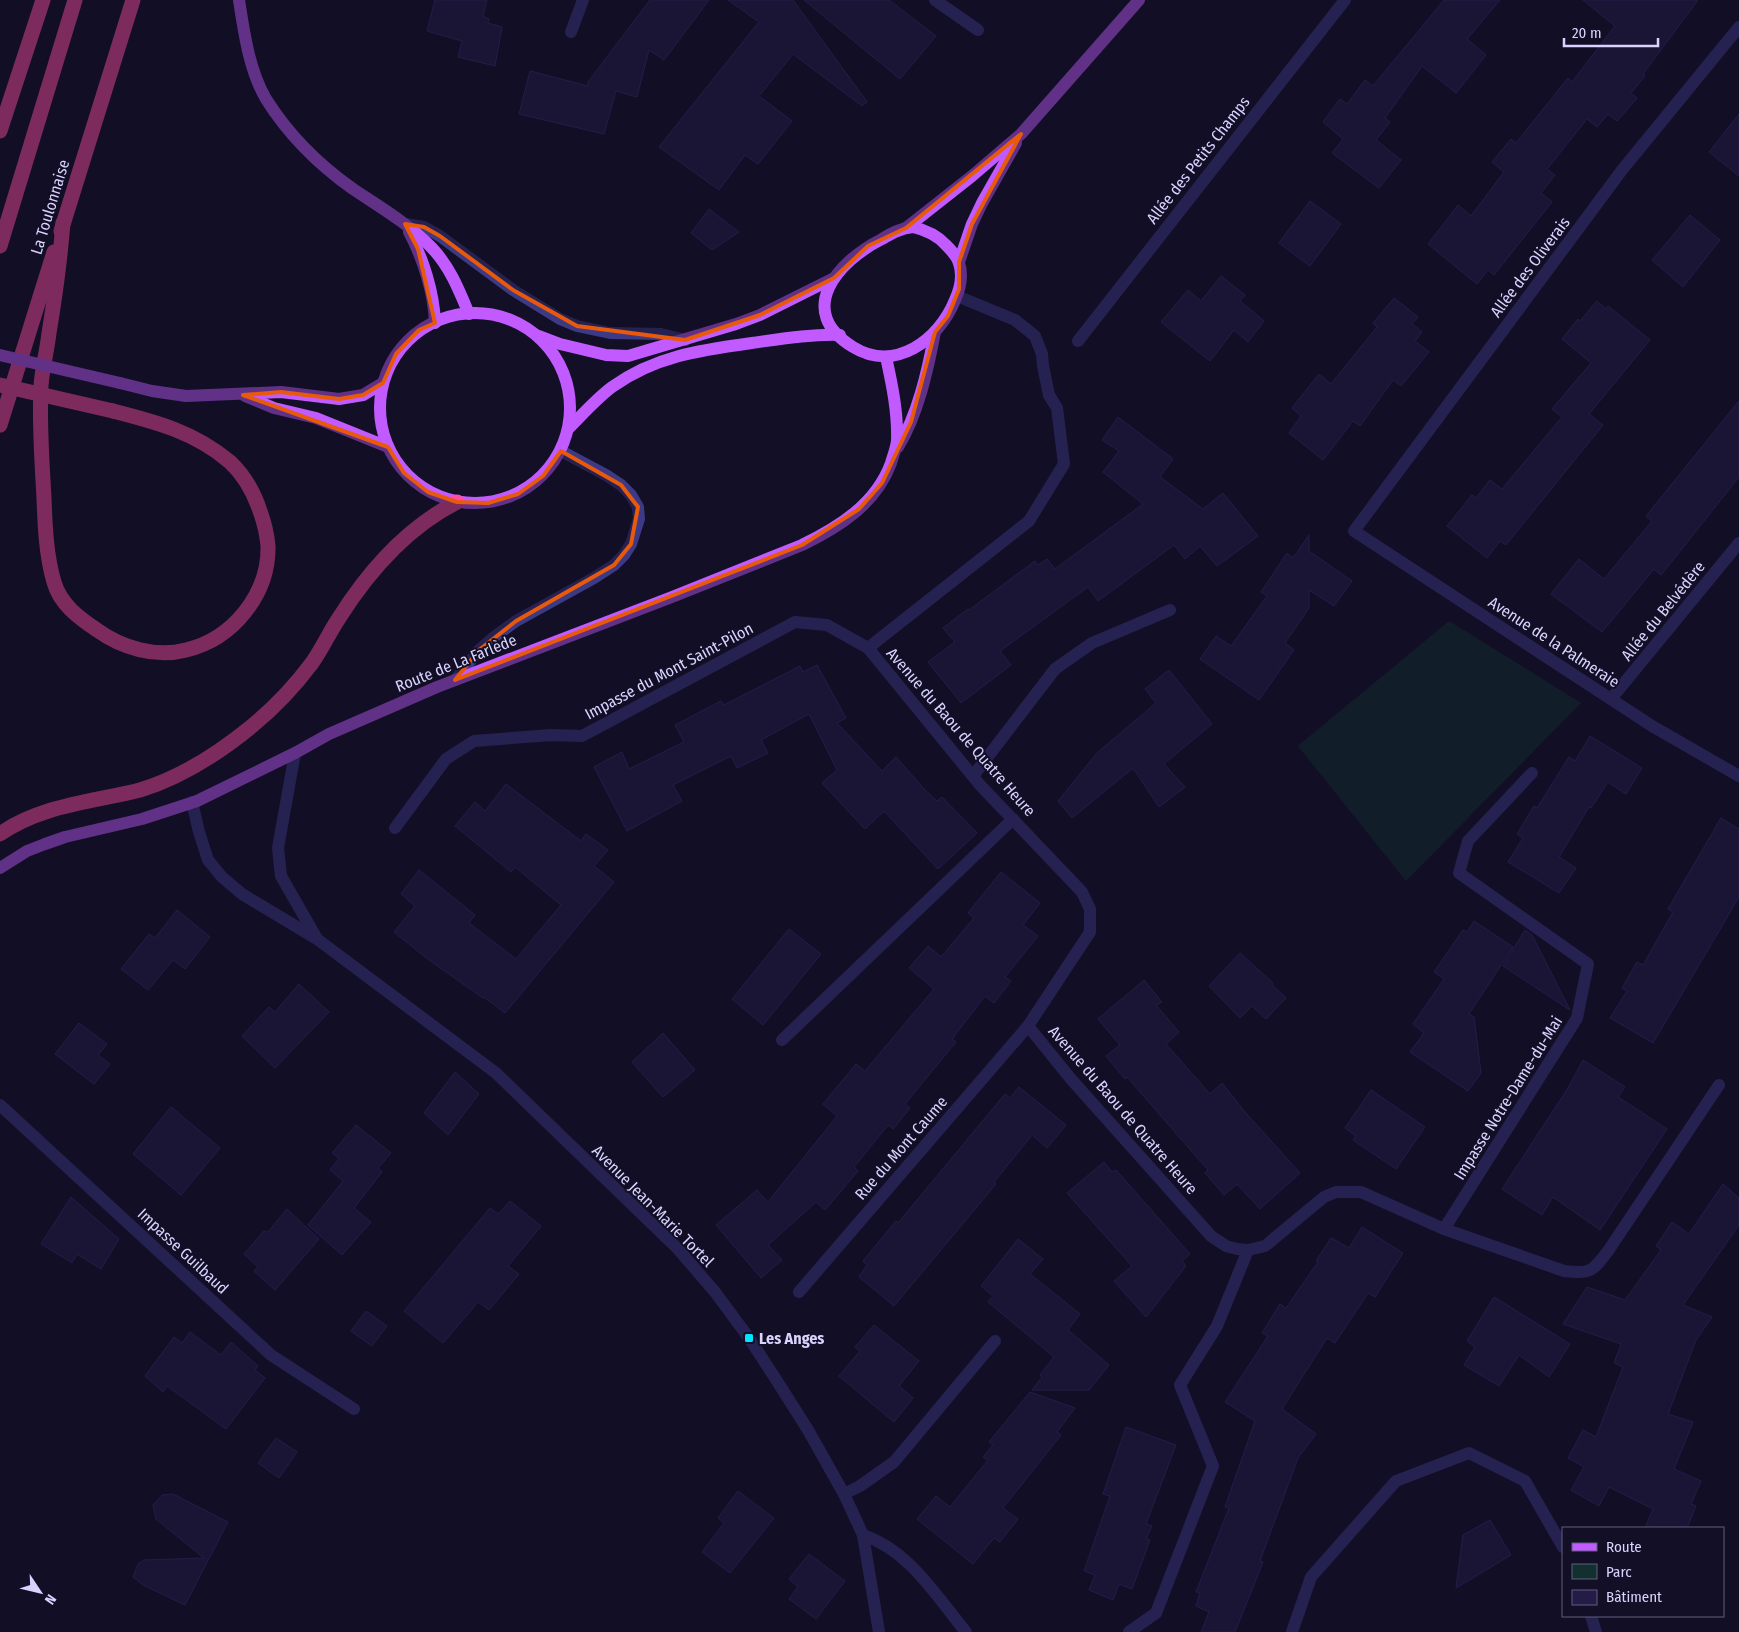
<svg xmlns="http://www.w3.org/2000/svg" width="1739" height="1632" font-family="'Fira Sans Condensed',sans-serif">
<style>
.green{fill:#12302f}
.building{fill:#241b47;stroke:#3b2d73}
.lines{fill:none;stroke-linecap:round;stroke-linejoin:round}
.service{stroke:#3d3a85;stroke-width:12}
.minor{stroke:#3d3a85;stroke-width:12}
.primary{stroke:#c25bff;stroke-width:12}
.motorway{stroke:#ff4fa3;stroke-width:15}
.primary-bridge{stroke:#c25bff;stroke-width:12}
.motorway-bridge{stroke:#ff4fa3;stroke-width:15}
.marked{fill:none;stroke:#e8590c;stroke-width:4;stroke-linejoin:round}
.poi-dot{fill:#00e5ff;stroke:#130f26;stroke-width:2}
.labels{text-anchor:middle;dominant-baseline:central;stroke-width:4;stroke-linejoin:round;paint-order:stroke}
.street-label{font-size:16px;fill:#d9d4ff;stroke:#130f26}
.poi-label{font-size:16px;font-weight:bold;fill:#d9d4ff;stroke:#130f26;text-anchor:start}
</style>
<rect width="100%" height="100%" fill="#130f26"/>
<path class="green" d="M 1449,621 L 1581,703 L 1406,881 L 1298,746 Z"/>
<g class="building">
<path d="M 435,0 L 487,0 L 483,16 L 489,19 L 488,23 L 502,27 L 495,66 L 458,57 L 462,41 L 427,31 Z"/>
<path d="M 650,0 L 709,0 L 664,60 L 649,50 L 637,97 L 616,91 L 604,134 L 519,114 L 530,71 L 588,86 L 588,82 Z"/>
<path d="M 728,0 L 793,0 L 867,102 L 862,106 L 793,54 L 759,96 L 792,121 L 758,164 L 745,155 L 719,190 L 659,147 L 759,22 Z"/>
<path d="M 804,0 L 889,0 L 936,36 L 900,79 Z"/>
<path d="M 1444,0 L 1500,0 L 1467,39 L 1486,55 L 1456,93 L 1422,66 L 1385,118 L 1390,122 L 1376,140 L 1401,160 L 1379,188 L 1332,153 L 1343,139 L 1323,122 L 1340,99 L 1347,104 L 1365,80 L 1373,86 Z"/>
<path d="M 1583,0 L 1698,0 L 1643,74 L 1645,76 L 1631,93 L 1637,98 L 1617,121 L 1608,114 L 1597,127 L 1587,119 L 1547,169 L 1555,175 L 1541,193 L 1552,202 L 1494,275 L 1488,270 L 1477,284 L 1428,244 L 1458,205 L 1471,216 L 1504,172 L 1492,162 L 1511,139 L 1516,143 L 1568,78 L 1572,82 L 1615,26 Z"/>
<path d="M 1739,114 L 1739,176 L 1709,152 Z"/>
<path d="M 1310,201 L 1341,224 L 1310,266 L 1279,243 Z"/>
<path d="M 709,209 L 739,232 L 712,250 L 691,233 Z"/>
<path d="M 1690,215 L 1720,240 L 1683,287 L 1652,260 Z"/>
<path d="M 1221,276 L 1245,295 L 1240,301 L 1264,321 L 1248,342 L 1234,330 L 1210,361 L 1161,322 L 1188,290 L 1201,301 Z"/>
<path d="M 1394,298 L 1418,317 L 1412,324 L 1422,332 L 1415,341 L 1429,352 L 1401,386 L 1393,380 L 1360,426 L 1353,421 L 1323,460 L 1289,433 L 1301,416 L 1292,408 L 1319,374 L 1331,384 L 1377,327 L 1373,323 Z"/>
<path d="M 1597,301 L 1606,309 L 1608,306 L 1650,340 L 1589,414 L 1603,425 L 1506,545 L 1500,541 L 1487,558 L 1447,526 L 1472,495 L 1476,498 L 1490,480 L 1502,489 L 1562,417 L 1552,409 L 1591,363 L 1562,339 L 1578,319 L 1580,321 Z"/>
<path d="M 1739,401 L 1739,477 L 1661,575 L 1654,569 L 1602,632 L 1551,594 L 1579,559 L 1604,579 L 1652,521 L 1646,516 Z"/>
<path d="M 1118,417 L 1173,459 L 1160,477 L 1203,509 L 1223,493 L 1258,536 L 1217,566 L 1200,546 L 1185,559 L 1174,545 L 1098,601 L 1088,587 L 1000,651 L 1011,665 L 961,703 L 928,662 L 955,642 L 943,628 L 968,609 L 969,610 L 1035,561 L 1038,565 L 1047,559 L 1055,569 L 1143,504 L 1103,472 L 1119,451 L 1102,440 Z"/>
<path d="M 1309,535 L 1309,551 L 1352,581 L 1334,606 L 1309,590 L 1309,608 L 1285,643 L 1294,650 L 1259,700 L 1200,659 L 1216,636 L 1231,646 L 1267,596 L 1261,592 L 1287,553 L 1293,558 Z"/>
<path d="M 817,665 L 846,718 L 837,723 L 882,771 L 896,757 L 926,791 L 937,801 L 942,797 L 977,833 L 938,869 L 884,811 L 865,829 L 822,783 L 837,770 L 809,714 L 761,740 L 768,753 L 737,768 L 731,756 L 673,785 L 682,801 L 627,831 L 594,767 L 622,752 L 629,769 L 684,742 L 675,725 L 721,701 L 724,705 L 800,666 L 803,672 Z"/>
<path d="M 1169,670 L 1212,724 L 1164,764 L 1185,787 L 1159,807 L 1133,768 L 1072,818 L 1058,801 L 1097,753 L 1156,703 L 1145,689 Z"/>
<path d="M 1590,736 L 1642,768 L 1626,794 L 1608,782 L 1591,808 L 1589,807 L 1559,857 L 1576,868 L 1559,893 L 1508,862 L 1523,838 L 1517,834 L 1534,806 L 1537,808 L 1569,757 L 1575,761 Z"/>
<path d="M 506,784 L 581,841 L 586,834 L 608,850 L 594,866 L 614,882 L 505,1013 L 484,997 L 483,998 L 429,960 L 394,932 L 415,906 L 401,894 L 419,870 L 475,915 L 469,923 L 516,959 L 561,905 L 515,867 L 511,872 L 455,826 L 475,802 L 485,811 Z"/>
<path d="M 1721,818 L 1739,829 L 1739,897 L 1653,1043 L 1610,1018 L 1627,991 L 1622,988 L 1637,962 L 1643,965 L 1673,912 L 1668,909 Z"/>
<path d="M 1001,872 L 1040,903 L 1023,925 L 1038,936 L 1005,977 L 1011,981 L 994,1003 L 985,996 L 952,1039 L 956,1042 L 905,1104 L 910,1108 L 893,1129 L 888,1125 L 854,1167 L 858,1171 L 825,1210 L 816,1202 L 768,1245 L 782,1260 L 761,1278 L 716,1225 L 757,1190 L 768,1202 L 837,1116 L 823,1104 L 856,1064 L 865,1071 L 934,989 L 909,968 L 928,946 L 941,957 L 974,918 L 968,913 Z"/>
<path d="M 177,910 L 210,937 L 185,969 L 173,960 L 148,990 L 121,969 L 149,934 L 155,938 Z"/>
<path d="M 1474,921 L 1513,947 L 1469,1014 L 1474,1017 L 1481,1073 L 1468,1091 L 1410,1052 L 1424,1033 L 1413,1024 L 1444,979 L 1434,972 L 1463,930 L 1467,932 Z"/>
<path d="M 789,929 L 821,954 L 763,1025 L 732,999 Z"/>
<path d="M 1525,930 L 1532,935 L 1570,1010 L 1503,966 Z"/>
<path d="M 1240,953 L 1273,983 L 1272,985 L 1286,998 L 1266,1019 L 1252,1006 L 1240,1018 L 1209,986 Z"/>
<path d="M 1144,980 L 1162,1002 L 1156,1005 L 1179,1032 L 1166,1044 L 1210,1094 L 1222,1083 L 1245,1112 L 1300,1173 L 1260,1209 L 1237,1184 L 1224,1195 L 1205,1173 L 1208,1170 L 1127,1077 L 1125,1079 L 1106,1056 L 1120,1045 L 1098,1019 Z"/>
<path d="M 299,984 L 329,1012 L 275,1068 L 242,1036 L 269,1007 L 275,1012 Z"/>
<path d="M 79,1023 L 107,1044 L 98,1055 L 110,1064 L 94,1084 L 55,1054 Z"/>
<path d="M 663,1033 L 695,1070 L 663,1097 L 632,1062 Z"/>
<path d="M 1583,1060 L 1625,1087 L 1618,1097 L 1667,1129 L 1600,1230 L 1553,1197 L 1542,1215 L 1502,1189 L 1568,1088 Z"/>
<path d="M 455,1072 L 479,1094 L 448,1135 L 424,1113 Z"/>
<path d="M 1019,1087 L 1066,1125 L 1047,1148 L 1032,1135 L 994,1182 L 996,1184 L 894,1306 L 859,1277 L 867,1265 L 863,1261 L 896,1221 L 898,1223 L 1005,1094 L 1010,1098 Z"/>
<path d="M 1371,1090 L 1425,1127 L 1396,1169 L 1353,1140 L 1356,1136 L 1345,1128 Z"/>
<path d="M 171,1107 L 220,1148 L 181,1195 L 133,1154 Z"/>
<path d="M 356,1125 L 391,1153 L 378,1168 L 382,1172 L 354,1208 L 371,1222 L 342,1255 L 308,1225 L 343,1181 L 330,1170 L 339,1158 L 332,1153 Z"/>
<path d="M 1104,1162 L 1112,1172 L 1116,1170 L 1190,1254 L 1182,1261 L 1186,1266 L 1146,1317 L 1114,1281 L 1132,1266 L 1067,1193 Z"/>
<path d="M 1723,1184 L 1739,1198 L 1739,1225 L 1683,1305 L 1712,1317 L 1696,1340 L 1668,1414 L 1693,1422 L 1674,1469 L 1701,1481 L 1691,1504 L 1696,1506 L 1687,1528 L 1645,1528 L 1653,1509 L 1609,1487 L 1599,1506 L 1571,1490 L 1584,1467 L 1568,1458 L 1583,1430 L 1596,1437 L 1623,1367 L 1614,1363 L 1621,1344 L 1563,1324 L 1587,1287 L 1625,1300 L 1661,1250 L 1656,1246 L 1672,1222 L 1689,1234 Z"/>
<path d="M 71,1197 L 119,1239 L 101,1269 L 77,1254 L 72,1263 L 41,1244 Z"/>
<path d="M 510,1201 L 541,1226 L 508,1266 L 519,1274 L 489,1310 L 478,1302 L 443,1343 L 404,1311 L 490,1208 L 498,1214 Z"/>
<path d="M 287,1209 L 319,1239 L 275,1290 L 254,1271 L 258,1267 L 244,1254 L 264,1231 L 268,1232 Z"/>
<path d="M 1362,1227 L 1403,1253 L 1375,1297 L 1368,1293 L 1335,1343 L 1327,1338 L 1282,1409 L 1316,1434 L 1298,1458 L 1260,1561 L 1263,1562 L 1235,1632 L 1201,1632 L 1209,1612 L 1196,1606 L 1200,1593 L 1196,1592 L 1229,1508 L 1225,1507 L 1255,1421 L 1225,1402 L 1268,1336 L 1262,1333 L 1280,1304 L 1286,1308 L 1318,1262 L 1316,1261 L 1331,1238 L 1349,1248 Z"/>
<path d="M 1018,1239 L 1043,1259 L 1030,1274 L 1080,1314 L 1068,1330 L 1109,1365 L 1089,1390 L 1032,1390 L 1042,1377 L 1040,1375 L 1054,1357 L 988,1302 L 993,1296 L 981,1286 Z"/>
<path d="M 1494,1297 L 1570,1344 L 1549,1377 L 1519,1355 L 1499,1386 L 1464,1365 L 1475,1347 L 1467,1341 Z"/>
<path d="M 366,1311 L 387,1326 L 372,1346 L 351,1331 Z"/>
<path d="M 874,1325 L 919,1361 L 899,1386 L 913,1398 L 894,1422 L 839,1376 L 860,1351 L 855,1347 Z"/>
<path d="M 190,1332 L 221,1355 L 231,1342 L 258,1366 L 255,1370 L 265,1378 L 226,1429 L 167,1386 L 163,1392 L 145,1376 L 174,1337 L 182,1343 Z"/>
<path d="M 1030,1392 L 1075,1408 L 1057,1432 L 1061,1435 L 1003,1508 L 1018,1519 L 1000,1542 L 994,1538 L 973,1564 L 917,1519 L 936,1496 L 950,1507 L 988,1460 L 983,1457 L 993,1445 L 989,1442 Z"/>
<path d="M 1126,1427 L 1176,1445 L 1146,1524 L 1152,1526 L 1146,1539 L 1150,1540 L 1132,1589 L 1119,1584 L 1113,1600 L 1089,1590 L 1095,1575 L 1084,1571 L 1110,1496 L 1103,1494 Z"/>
<path d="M 276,1438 L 297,1452 L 279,1478 L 258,1463 Z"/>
<path d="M 738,1491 L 774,1518 L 730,1573 L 702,1552 L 724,1523 L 718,1518 Z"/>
<path d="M 173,1494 L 228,1522 L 185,1605 L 143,1585 L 133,1577 L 138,1564 L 144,1560 L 204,1558 L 156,1519 L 153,1505 L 162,1495 Z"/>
<path d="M 1490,1520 L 1511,1555 L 1456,1588 L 1463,1535 Z"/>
<path d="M 809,1554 L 845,1581 L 816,1619 L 789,1599 L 798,1587 L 789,1579 Z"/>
</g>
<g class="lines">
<g class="service">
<path d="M 935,0 L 978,30"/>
<path d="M 571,32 L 583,0"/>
</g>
<g class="minor">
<path d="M 1739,27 L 1622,170 L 1354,531 L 1652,726 L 1739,776"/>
<path d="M 405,224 L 424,227 L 440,236 L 513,290 L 560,319 L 577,326 L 610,333 L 661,334 L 685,340"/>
<path d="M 957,296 L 1015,320 L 1035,336 L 1042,354 L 1043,366 L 1049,395 L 1057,408 L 1064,464 L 1029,521 L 868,648 L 980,785 L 1082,892 L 1090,909 L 1090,932 L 1028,1026 L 1071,1079 L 1211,1236 L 1226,1246 L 1237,1249 L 1248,1250 L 1265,1246 L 1324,1197 L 1336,1192 L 1361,1192 L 1444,1229 L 1564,1271 C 1591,1274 1592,1272 1608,1251 L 1719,1085"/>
<path d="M 1078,341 L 1345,0"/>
<path d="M 455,680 L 479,650 L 494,637 L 516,621 L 594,578 L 614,565 L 624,555 L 631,544 L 639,519 L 638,507 L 631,495 L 621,485 L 606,475 L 561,451"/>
<path d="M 1611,699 L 1739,543"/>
<path d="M 295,753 L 278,848 L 281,876 L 316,937"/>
<path d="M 973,776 L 1055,669 L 1092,643 L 1170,610"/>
<path d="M 192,802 L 199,832 L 208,860 L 222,877 L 242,894 L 317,939 L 496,1073 L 678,1249 L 715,1292 L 749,1338 L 777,1381 L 808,1430 L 844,1494 L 863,1535 L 879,1632"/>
<path d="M 395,828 L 446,759 L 474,741 L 551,735 L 582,736 L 795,622 L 827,625 L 868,648"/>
<path d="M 782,1040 L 1013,819"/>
<path d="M 0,1105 L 271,1355 L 354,1409"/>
<path d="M 1444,1229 L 1577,1018 L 1588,964 L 1459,873 L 1468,841 L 1532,773"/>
<path d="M 799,1292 L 1028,1026"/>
<path d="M 844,1494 L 860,1486 L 894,1462 L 995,1341"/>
<path d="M 863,1535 C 909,1550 936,1596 966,1632"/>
<path d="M 1591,1616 L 1596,1632"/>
<path d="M 1129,1632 L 1156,1613 L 1213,1466 L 1180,1385 L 1217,1326 L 1248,1250"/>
<path d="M 1292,1632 L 1311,1577 L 1396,1481 L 1469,1453 L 1525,1481 L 1563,1547"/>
</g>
<g class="primary">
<path d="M 239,0 C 244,32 249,70 266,99 C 288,134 319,165 353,189 C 380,207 409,224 432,248 C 450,267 459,290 469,314"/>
<path d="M 913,227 C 926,230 937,235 946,245 C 951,250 957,256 959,263 C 963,275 960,289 955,300 C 939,340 895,373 853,347 C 794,311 838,261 882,239 C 892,233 901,228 913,227 Z"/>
<path d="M 906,228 L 972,176 L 1021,134 L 1139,0"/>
<path d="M 409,232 C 423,258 434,293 435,323"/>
<path d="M 959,262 L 972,224 L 982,203 L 1016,143"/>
<circle cx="475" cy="408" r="95"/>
<path d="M 539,336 L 560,344 L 606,355 L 628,356 L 736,324 L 760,315 L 834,278"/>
<path d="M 120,383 L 152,391 L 186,396 L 281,392 L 339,399 L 363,395 L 383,383"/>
<path d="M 245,396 L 274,408 L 316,418 L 388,447"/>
<path d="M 568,429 C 582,415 596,399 612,387 C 655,356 701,350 752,343 C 781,339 811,334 840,335"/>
<path d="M 898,447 C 918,415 928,369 935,332"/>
<path d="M 0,868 L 27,851 L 45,844 L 65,837 L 142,819 L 197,801 L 295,753 L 329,734 L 437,687 L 672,597 L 802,545 C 839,527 876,504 891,463 C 893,456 896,449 897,441 C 898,413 892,384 886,357"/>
</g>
<g class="motorway">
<path d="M 0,131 L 43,0"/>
<path d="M 63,223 C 60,260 55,297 49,333 C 47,351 42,369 41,386 C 39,423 42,461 44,498 C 45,525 46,555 54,582 C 60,604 79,618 97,630 C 122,648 156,658 186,650 C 233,639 269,594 268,546 C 267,534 264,522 260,511 C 254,493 244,475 230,462 C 195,432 156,422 113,411"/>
<path d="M 61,231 L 133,0"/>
<path d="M 0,246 L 75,0"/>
<path d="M 0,425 L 54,252"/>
<path d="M 0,834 C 41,805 93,802 140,790 C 180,778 219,753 252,726 C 274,708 294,687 312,663 C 322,649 329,633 339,618 C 368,572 408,527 457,502"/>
</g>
<path class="primary-bridge" d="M 0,355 L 120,383"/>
<path class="motorway-bridge" d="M 0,385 L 113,411"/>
</g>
<path d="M0 0H1739V1632H0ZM 1021,134 L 972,224 L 959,262 L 959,289 L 948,316 L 935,332 L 911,422 L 882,483 L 859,509 L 802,545 L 455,680 L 479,650 L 516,621 L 614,565 L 631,544 L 638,507 L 621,485 L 561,451 L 543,476 L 518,494 L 488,503 L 457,502 L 428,492 L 404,473 L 388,447 L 243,395 L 281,392 L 339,399 L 363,395 L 383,383 L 396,354 L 419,330 L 435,323 L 418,249 L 405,224 L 424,227 L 440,236 L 513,290 L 577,326 L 685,340 L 760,315 L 834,278 L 868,246 L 906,228 Z" fill="#130f26" fill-opacity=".55" fill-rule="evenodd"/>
<path class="marked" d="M 1021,134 L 972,224 L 959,262 L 959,289 L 948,316 L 935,332 L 911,422 L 882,483 L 859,509 L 802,545 L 455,680 L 479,650 L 516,621 L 614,565 L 631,544 L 638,507 L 621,485 L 561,451 L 543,476 L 518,494 L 488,503 L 457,502 L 428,492 L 404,473 L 388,447 L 243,395 L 281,392 L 339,399 L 363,395 L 383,383 L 396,354 L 419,330 L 435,323 L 418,249 L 405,224 L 424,227 L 440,236 L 513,290 L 577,326 L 685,340 L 760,315 L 834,278 L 868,246 L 906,228 Z"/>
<rect class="poi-dot" x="744" y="1333" width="10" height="10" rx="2.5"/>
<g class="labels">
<g class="street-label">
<text transform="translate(1198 160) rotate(-52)">Allée des Petits Champs</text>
<text transform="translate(50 207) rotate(-73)">La Toulonnaise</text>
<text transform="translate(1530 267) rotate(-53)">Allée des Oliverais</text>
<text transform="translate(1663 611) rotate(-51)">Allée du Belvédère</text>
<text transform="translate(1554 642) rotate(33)">Avenue de la Palmeraie</text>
<text transform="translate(456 663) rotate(-22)">Route de La Farlède</text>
<text transform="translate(669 671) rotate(-28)">Impasse du Mont Saint-Pilon</text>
<text transform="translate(961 732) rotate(49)">Avenue du Baou de Quatre Heure</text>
<text transform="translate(1508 1098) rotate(-58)">Impasse Notre-Dame-du-Mai</text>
<text transform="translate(1123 1110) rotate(49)">Avenue du Baou de Quatre Heure</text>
<text transform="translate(901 1148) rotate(-49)">Rue du Mont Caume</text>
<text transform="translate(653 1206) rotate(45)">Avenue Jean-Marie Tortel</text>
<text transform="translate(183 1251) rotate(43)">Impasse Guilbaud</text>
</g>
<g class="poi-label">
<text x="759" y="1338">Les Anges</text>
</g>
</g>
<rect x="1562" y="1527" width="162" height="90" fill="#130f26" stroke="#625e7d"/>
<rect x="1572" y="1543" width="25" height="8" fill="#c25bff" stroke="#625e7d"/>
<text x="1606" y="1552" font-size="15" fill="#d9d4ff">Route</text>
<rect x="1572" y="1564" width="25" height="15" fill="#12302f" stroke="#625e7d"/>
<text x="1606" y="1577" font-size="15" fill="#d9d4ff">Parc</text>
<rect x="1572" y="1590" width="25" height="15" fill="#241b47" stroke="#625e7d"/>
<text x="1606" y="1602" font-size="15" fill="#d9d4ff">Bâtiment</text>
<g transform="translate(40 1592) rotate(125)" stroke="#130f26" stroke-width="4" paint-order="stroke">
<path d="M0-4L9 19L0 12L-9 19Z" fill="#d9d4ff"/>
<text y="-8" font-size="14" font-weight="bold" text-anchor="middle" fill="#d9d4ff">N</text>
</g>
<path d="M1564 38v8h94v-8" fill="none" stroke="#d9d4ff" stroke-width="2.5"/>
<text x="1572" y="38" font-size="15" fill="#d9d4ff" stroke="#130f26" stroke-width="4" paint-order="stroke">20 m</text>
</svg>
